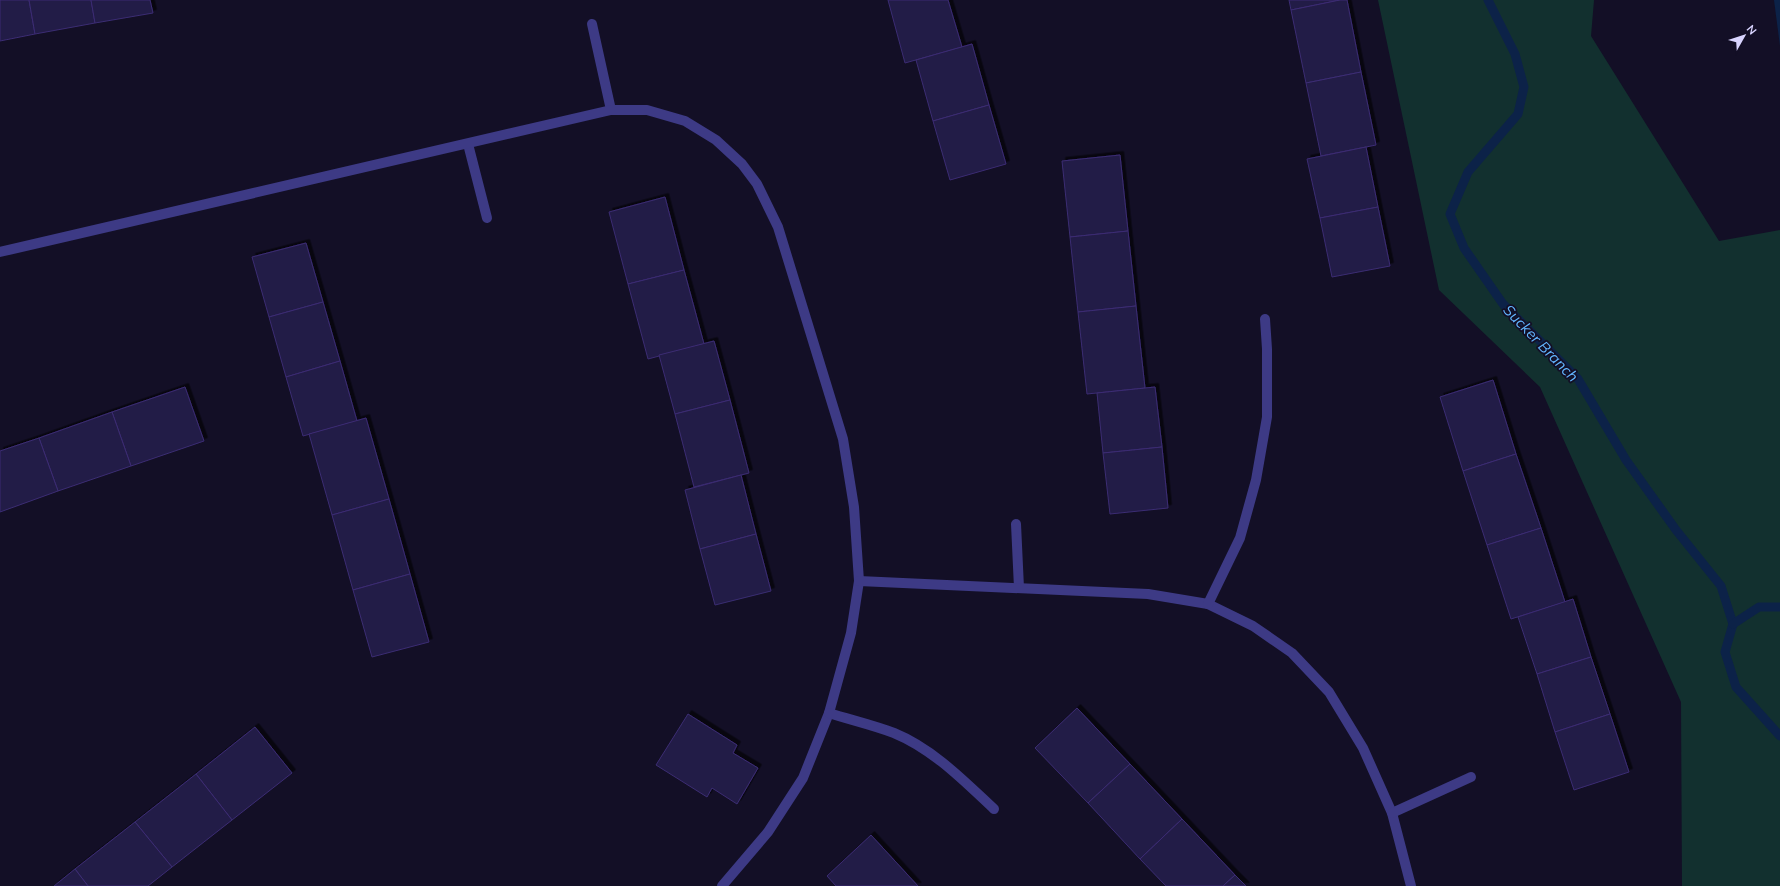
<svg xmlns="http://www.w3.org/2000/svg" width="1780" height="886" font-family="Mulish,sans-serif">
<style>
.green{fill:#12302f}
.water{fill:#0c2248}
.lines{fill:none;stroke-linecap:round;stroke-linejoin:round}
.stream{stroke:#0c2248;stroke-width:9}
.building{fill:#241b47;stroke:#3b2d73;filter:url(#shadow)}
.minor{stroke:#3d3a85;stroke-width:10}
.labels{text-anchor:middle;dominant-baseline:central;stroke-width:3.5;stroke-linejoin:round;paint-order:stroke}
.water-label{font-size:15px;font-style:italic;fill:#62b6ff;stroke:#130f26}
</style>
<defs>
<filter id="shadow"><feDropShadow dx="3.5" dy="-3.5" stdDeviation="0" flood-color="#0009"/></filter>
</defs>
<rect width="100%" height="100%" fill="#130f26"/>
<path class="green" d="M 1378,0 L 1594,0 L 1591,36 L 1719,241 L 1780,230 L 1780,886 L 1682,886 L 1681,702 L 1540,387 L 1439,290 Z"/>
<path class="water" d="M 1774,0 L 1780,0 L 1780,46 Z"/>
<g class="lines">
<g class="stream">
<path d="M 1488,0 L 1515,54 L 1524,87 L 1518,114 L 1468,172 L 1450,214 L 1464,248 L 1503,304 L 1578,379 L 1626,460 L 1676,530 L 1721,586 L 1733,624 L 1725,652 L 1736,687 L 1780,736"/>
<path d="M 1733,624 L 1759,607 L 1780,607"/>
</g>
</g>
<g class="building">
<path d="M 0,0 L 29,0 L 35,34 L 0,41 Z"/>
<path d="M 29,0 L 91,0 L 95,23 L 35,34 Z"/>
<path d="M 91,0 L 150,0 L 153,13 L 95,23 Z"/>
<path d="M 888,0 L 948,0 L 962,47 L 905,63 Z"/>
<path d="M 1289,0 L 1340,0 L 1291,10 Z"/>
<path d="M 1340,0 L 1347,0 L 1361,72 L 1306,83 L 1291,10 Z"/>
<path d="M 972,44 L 989,105 L 933,121 L 916,60 Z"/>
<path d="M 1361,72 L 1376,145 L 1321,156 L 1306,83 Z"/>
<path d="M 989,105 L 1006,164 L 950,180 L 933,121 Z"/>
<path d="M 1366,147 L 1378,207 L 1320,218 L 1307,159 Z"/>
<path d="M 1120,155 L 1128,231 L 1070,237 L 1062,161 Z"/>
<path d="M 665,197 L 684,270 L 628,284 L 609,212 Z"/>
<path d="M 1378,207 L 1390,266 L 1332,277 L 1320,218 Z"/>
<path d="M 1128,231 L 1136,306 L 1078,312 L 1070,237 Z"/>
<path d="M 306,243 L 323,302 L 269,317 L 252,257 Z"/>
<path d="M 684,270 L 704,344 L 648,359 L 628,284 Z"/>
<path d="M 323,302 L 340,361 L 286,377 L 269,317 Z"/>
<path d="M 1136,306 L 1145,388 L 1087,394 L 1078,312 Z"/>
<path d="M 714,341 L 730,400 L 675,414 L 659,355 Z"/>
<path d="M 340,361 L 357,421 L 303,436 L 286,377 Z"/>
<path d="M 1493,380 L 1516,454 L 1463,471 L 1440,397 Z"/>
<path d="M 185,387 L 204,441 L 131,466 L 112,412 Z"/>
<path d="M 1155,387 L 1162,447 L 1103,453 L 1097,393 Z"/>
<path d="M 730,400 L 749,473 L 694,487 L 675,414 Z"/>
<path d="M 112,412 L 131,466 L 58,491 L 39,438 Z"/>
<path d="M 366,418 L 389,499 L 332,515 L 309,434 Z"/>
<path d="M 39,438 L 58,491 L 0,512 L 0,451 Z"/>
<path d="M 1162,447 L 1168,508 L 1110,514 L 1103,453 Z"/>
<path d="M 1516,454 L 1541,528 L 1487,545 L 1463,471 Z"/>
<path d="M 741,475 L 756,534 L 700,549 L 685,490 Z"/>
<path d="M 389,499 L 410,574 L 353,590 L 332,515 Z"/>
<path d="M 1541,528 L 1565,602 L 1511,619 L 1487,545 Z"/>
<path d="M 756,534 L 771,591 L 715,605 L 700,549 Z"/>
<path d="M 410,574 L 429,642 L 372,657 L 353,590 Z"/>
<path d="M 1573,599 L 1591,657 L 1537,674 L 1518,617 Z"/>
<path d="M 1591,657 L 1610,714 L 1555,732 L 1537,674 Z"/>
<path d="M 1077,708 L 1130,764 L 1088,803 L 1035,748 Z"/>
<path d="M 688,714 L 737,745 L 733,753 L 758,768 L 737,804 L 712,788 L 707,797 L 656,765 Z"/>
<path d="M 1610,714 L 1629,772 L 1574,790 L 1555,732 Z"/>
<path d="M 255,727 L 292,773 L 232,820 L 196,774 Z"/>
<path d="M 1130,764 L 1182,819 L 1140,859 L 1088,803 Z"/>
<path d="M 196,774 L 232,820 L 172,867 L 135,822 Z"/>
<path d="M 1182,819 L 1235,875 L 1223,886 L 1166,886 L 1140,859 Z"/>
<path d="M 135,822 L 172,867 L 148,886 L 88,886 L 75,869 Z"/>
<path d="M 871,835 L 918,886 L 836,886 L 827,876 Z"/>
<path d="M 75,869 L 88,886 L 54,886 Z"/>
<path d="M 1235,875 L 1246,886 L 1223,886 Z"/>
</g>
<g class="lines">
<g class="minor">
<path d="M 592,24 L 611,110"/>
<path d="M 468,144 L 487,218"/>
<path d="M 0,252 L 611,110 L 647,110 L 685,121 L 716,140 L 742,164 L 757,184 L 778,227 L 843,439 L 854,507 L 859,581 L 851,633 L 829,713 L 803,778 L 768,832 L 722,886"/>
<path d="M 1016,524 L 1019,588"/>
<path d="M 859,581 L 1148,594 L 1208,604 L 1253,626 L 1292,653 L 1329,692 L 1363,748 L 1392,813 L 1411,886"/>
<path d="M 1208,604 L 1240,538 L 1256,480 L 1267,417 L 1267,349 L 1265,319"/>
<path d="M 829,713 C 851,720 873,725 894,733 C 933,749 964,781 994,809"/>
<path d="M 1392,813 L 1471,777"/>
</g>
</g>
<g class="labels">
<g class="water-label">
<text transform="translate(1541 343) rotate(46)">Sucker Branch</text>
</g>
</g>
<g transform="translate(1744 36) rotate(51)" stroke="#130f26" stroke-width="3" paint-order="stroke">
<path d="M0-3L7 15L0 10L-7 15Z" fill="#d9d4ff"/>
<text y="-6" font-size="11" font-weight="bold" text-anchor="middle" fill="#d9d4ff">N</text>
</g>
</svg>
